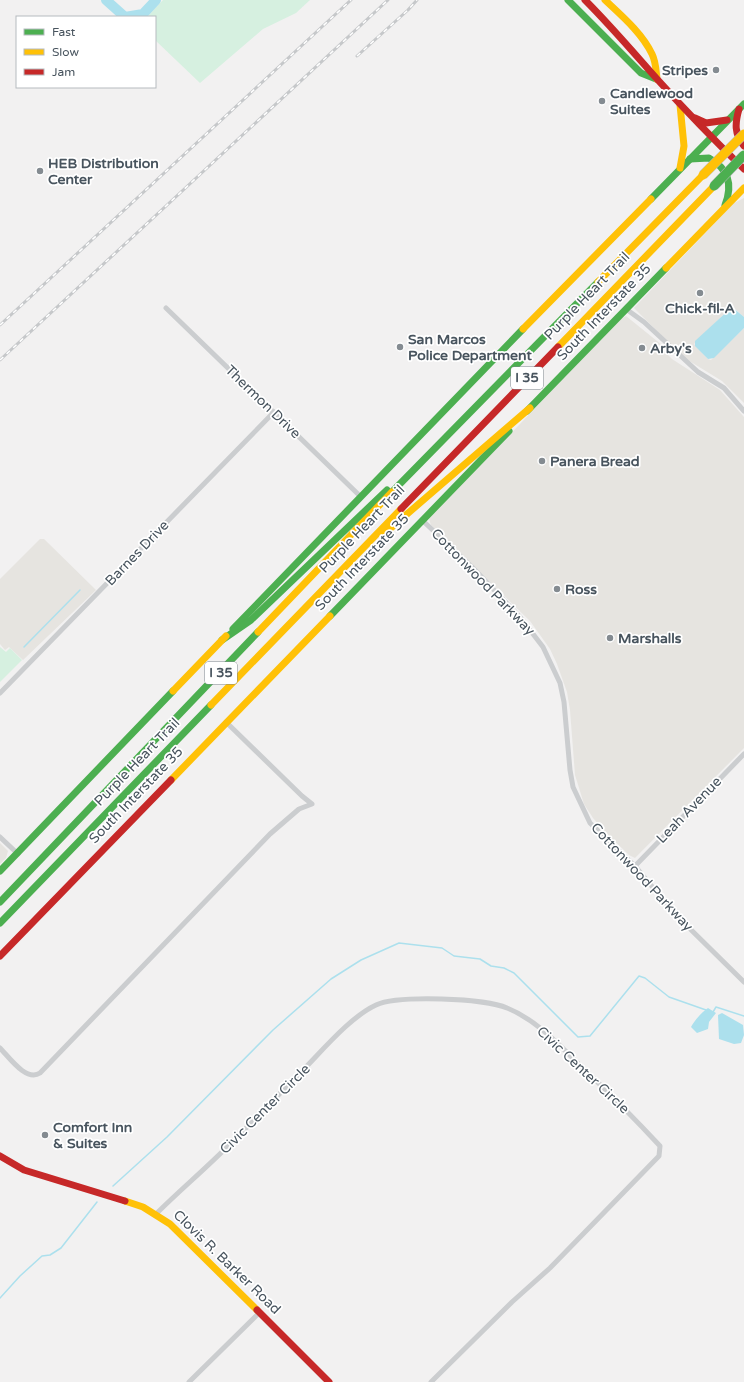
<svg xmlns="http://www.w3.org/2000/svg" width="744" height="1382" font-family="'Varela Round',sans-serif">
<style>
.commercial{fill:#e6e4e0}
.green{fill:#d6f0e0}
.water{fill:#ace0ed}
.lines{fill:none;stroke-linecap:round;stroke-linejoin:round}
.stream{stroke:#ace0ed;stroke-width:1.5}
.river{stroke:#ace0ed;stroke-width:10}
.street{stroke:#cbcdcf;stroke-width:5}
.fast{stroke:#4caf50;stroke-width:7}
.slow{stroke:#ffc107;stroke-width:7}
.jam{stroke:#c62828;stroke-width:7}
.rail-casing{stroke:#c6c8ca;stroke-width:3}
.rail{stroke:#fff;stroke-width:1.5;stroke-dasharray:4.5;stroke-linecap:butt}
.fast-bridge-casing{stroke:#b7bbc0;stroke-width:10;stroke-linecap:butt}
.slow-bridge-casing{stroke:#b7bbc0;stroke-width:10;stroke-linecap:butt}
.fast-bridge{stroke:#4caf50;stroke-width:9}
.slow-bridge{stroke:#ffc107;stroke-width:9}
.poi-dot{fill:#848b91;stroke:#fff;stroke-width:1.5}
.labels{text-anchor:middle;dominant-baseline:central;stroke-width:3.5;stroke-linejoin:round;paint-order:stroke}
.shield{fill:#fff;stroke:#7f878e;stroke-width:1}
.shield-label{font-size:13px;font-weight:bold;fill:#48545e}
.poi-label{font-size:14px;font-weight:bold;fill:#48545e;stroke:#fff;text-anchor:start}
.street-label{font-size:14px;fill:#48545e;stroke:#fff}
</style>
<rect width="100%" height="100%" fill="#f2f1f1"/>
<g class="commercial">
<path d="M 744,198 L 744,317 L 734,308 L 729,309 L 694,344 L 708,359 L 711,360 L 744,328 L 744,403 L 722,381 L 683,357 L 634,308 L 734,203 Z"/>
<path d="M 626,316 L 662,345 L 664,351 L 672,359 L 720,390 L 744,417 L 744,748 L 635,858 L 629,855 L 603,830 L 593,818 L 584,804 L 575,775 L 570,710 L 567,692 L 557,664 L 550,649 L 530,621 L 431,525 L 429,519 L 561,381 L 621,319 Z"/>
<path d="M 40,539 L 44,539 L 96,590 L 23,660 L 9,647 L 5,650 L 0,644 L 0,579 Z"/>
<path d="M 0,843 L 8,851 L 6,858 L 0,864 Z"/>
</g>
<g class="green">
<path d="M 163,0 L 310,0 L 296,13 L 263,29 L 200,83 L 155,40 L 155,17 L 147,17 Z"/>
<path d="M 0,647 L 6,652 L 10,648 L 22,660 L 0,682 Z"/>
</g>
<g class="water">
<path d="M 732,307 L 744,317 L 744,328 L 714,358 L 708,359 L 695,346 L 695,341 Z"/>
<path d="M 708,1008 L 716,1013 L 709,1022 L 708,1029 L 697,1033 L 691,1027 C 694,1021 702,1012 708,1008 Z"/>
<path d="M 722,1013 L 743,1025 L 744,1035 L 741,1043 L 734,1044 L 719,1039 L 718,1015 Z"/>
</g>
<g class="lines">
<g class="stream">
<path d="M 24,647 L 80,590"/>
<path d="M 713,1012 L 716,1007 L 744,1016"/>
<path d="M 113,1186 L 167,1137 L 273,1030 L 331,979 L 361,960 L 399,943 L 442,948 L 454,956 L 480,959 L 491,966 L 504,968 L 514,973 L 578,1037 L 590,1036 L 639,976 L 645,978 L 669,997 L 706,1010"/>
<path d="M 0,1298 L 20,1276 L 42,1256 L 50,1255 L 61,1248 L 97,1202"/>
</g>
<path class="river" d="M 106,0 L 125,17 L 143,14 L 156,0"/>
<g class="street">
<path d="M 166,308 L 360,496"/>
<path d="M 626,309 L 644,322 L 698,372 L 724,388 L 744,411"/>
<path d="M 422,520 L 472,567 L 520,617 L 543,647 L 560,683 L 564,702 L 570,770 L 573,787 L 590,823 L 635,866 L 675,914 L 744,982"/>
<path d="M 0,693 L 274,412"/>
<path d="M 0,837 L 18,854"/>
<path d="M 635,866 L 744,754"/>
<path d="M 0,1048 C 9,1057 26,1082 40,1073 L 270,834 L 299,809 L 312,804 L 302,796 L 226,722"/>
<path d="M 156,1214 C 179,1191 203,1171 226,1148 C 252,1123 276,1097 301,1072 C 322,1051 350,1017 376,1005 C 398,995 485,998 507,1008 C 537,1020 560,1046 583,1068 C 609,1093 635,1119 660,1146 L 659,1156 L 550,1268 L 512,1302 L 431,1382"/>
<path d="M 189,1382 L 260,1312"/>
</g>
<g class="fast">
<path d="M 568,0 L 641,73 L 656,79"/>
<path d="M 690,159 L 709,158 C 729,169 733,185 725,205"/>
<path d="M 651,199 L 744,104"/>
<path d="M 527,411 L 666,268"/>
<path d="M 392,492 L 598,282"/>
<path d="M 330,616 L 509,431"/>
<path d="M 233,629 L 523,329"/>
<path d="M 222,640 L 251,620 L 387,490"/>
<path d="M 0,871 L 173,691"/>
<path d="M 0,902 L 258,632"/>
<path d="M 0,923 L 211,705"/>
</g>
<g class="slow">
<path d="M 605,0 C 622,16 642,33 652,54 C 656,62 656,71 657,79"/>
<path d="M 680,105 L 684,146 L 680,168"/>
<path d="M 666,268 L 744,188"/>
<path d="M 598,282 L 703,175"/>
<path d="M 523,329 L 651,199"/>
<path d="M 558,347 L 714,186"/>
<path d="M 385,533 L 530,408"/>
<path d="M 258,632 L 392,492"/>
<path d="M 173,691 L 226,636"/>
<path d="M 211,705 L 401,509"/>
<path d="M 171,780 L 330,616"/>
<path d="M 125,1201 L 143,1207 L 170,1224 L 257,1310"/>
</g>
<g class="jam">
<path d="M 585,0 C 610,25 633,52 657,79 C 685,110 714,140 744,169"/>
<path d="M 739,109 C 735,123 734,134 744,146"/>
<path d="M 695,118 L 706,123 L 727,120"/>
<path d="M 401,509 L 558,347"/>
<path d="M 0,956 L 171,780"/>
<path d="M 0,1156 L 24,1170 L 125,1201"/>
<path d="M 257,1310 L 329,1382"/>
</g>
<g class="rail-casing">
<g id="rail">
<path d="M 357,56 L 408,10 L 417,0"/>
<path d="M 0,325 L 351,0"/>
<path d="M 0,360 L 388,0"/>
</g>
</g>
<use href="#rail" class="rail"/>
<g class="fast-bridge-casing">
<path id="fast-bridge" d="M 714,186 L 744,155"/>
</g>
<g class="slow-bridge-casing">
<path id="slow-bridge" d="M 703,175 L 744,134"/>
</g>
<use href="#fast-bridge" class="fast-bridge"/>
<use href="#slow-bridge" class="slow-bridge"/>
</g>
<g class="poi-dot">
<circle cx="716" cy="70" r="4"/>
<circle cx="602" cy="101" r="4"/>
<circle cx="40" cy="171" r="4"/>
<circle cx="700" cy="293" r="4"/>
<circle cx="400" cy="347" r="4"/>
<circle cx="642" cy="348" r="4"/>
<circle cx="542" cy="461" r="4"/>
<circle cx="557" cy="589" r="4"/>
<circle cx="610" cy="638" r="4"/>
<circle cx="45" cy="1135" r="4"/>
</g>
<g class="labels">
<g class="shield">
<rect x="511" y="367" width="32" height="22" rx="3"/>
<rect x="205" y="662" width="32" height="22" rx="3"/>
</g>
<g class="shield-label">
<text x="527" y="378">I 35</text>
<text x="221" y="673">I 35</text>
</g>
<g class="poi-label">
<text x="708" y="70" text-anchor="end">Stripes</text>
<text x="610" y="93">Candlewood<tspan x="610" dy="16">Suites</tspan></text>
<text x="48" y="163">HEB Distribution<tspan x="48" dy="16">Center</tspan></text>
<text x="700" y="308" text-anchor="middle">Chick-fil-A</text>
<text x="408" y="339">San Marcos<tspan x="408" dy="16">Police Department</tspan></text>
<text x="650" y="348">Arby's</text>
<text x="550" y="461">Panera Bread</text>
<text x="565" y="589">Ross</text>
<text x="618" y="638">Marshalls</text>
<text x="53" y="1127">Comfort Inn<tspan x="53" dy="16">&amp; Suites</tspan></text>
</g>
<g class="street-label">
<text transform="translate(587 296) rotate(-46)">Purple Heart Trail</text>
<text transform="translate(604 312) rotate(-46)">South Interstate 35</text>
<text transform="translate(263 402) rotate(44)">Thermon Drive</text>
<text transform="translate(362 529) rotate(-46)">Purple Heart Trail</text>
<text transform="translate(137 553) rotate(-46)">Barnes Drive</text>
<text transform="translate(362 562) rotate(-46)">South Interstate 35</text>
<text transform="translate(483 582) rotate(46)">Cottonwood Parkway</text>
<text transform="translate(137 762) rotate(-46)">Purple Heart Trail</text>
<text transform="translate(136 795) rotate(-46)">South Interstate 35</text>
<text transform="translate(689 810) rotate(-46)">Leah Avenue</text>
<text transform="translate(642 877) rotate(47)">Cottonwood Parkway</text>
<text transform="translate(583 1070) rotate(43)">Civic Center Circle</text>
<text transform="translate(265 1109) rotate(-45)">Civic Center Circle</text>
<text transform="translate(227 1262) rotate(44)">Clovis R. Barker Road</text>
</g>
</g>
<rect x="16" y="16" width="140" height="72" fill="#ffffff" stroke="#b6bbbf"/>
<rect x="24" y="29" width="20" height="6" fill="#4caf50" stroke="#b6bbbf"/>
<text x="52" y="36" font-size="12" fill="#48545e">Fast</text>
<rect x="24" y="49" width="20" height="6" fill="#ffc107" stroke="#b6bbbf"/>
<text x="52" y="56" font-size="12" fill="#48545e">Slow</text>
<rect x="24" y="69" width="20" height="6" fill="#c62828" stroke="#b6bbbf"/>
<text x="52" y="76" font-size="12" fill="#48545e">Jam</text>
</svg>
